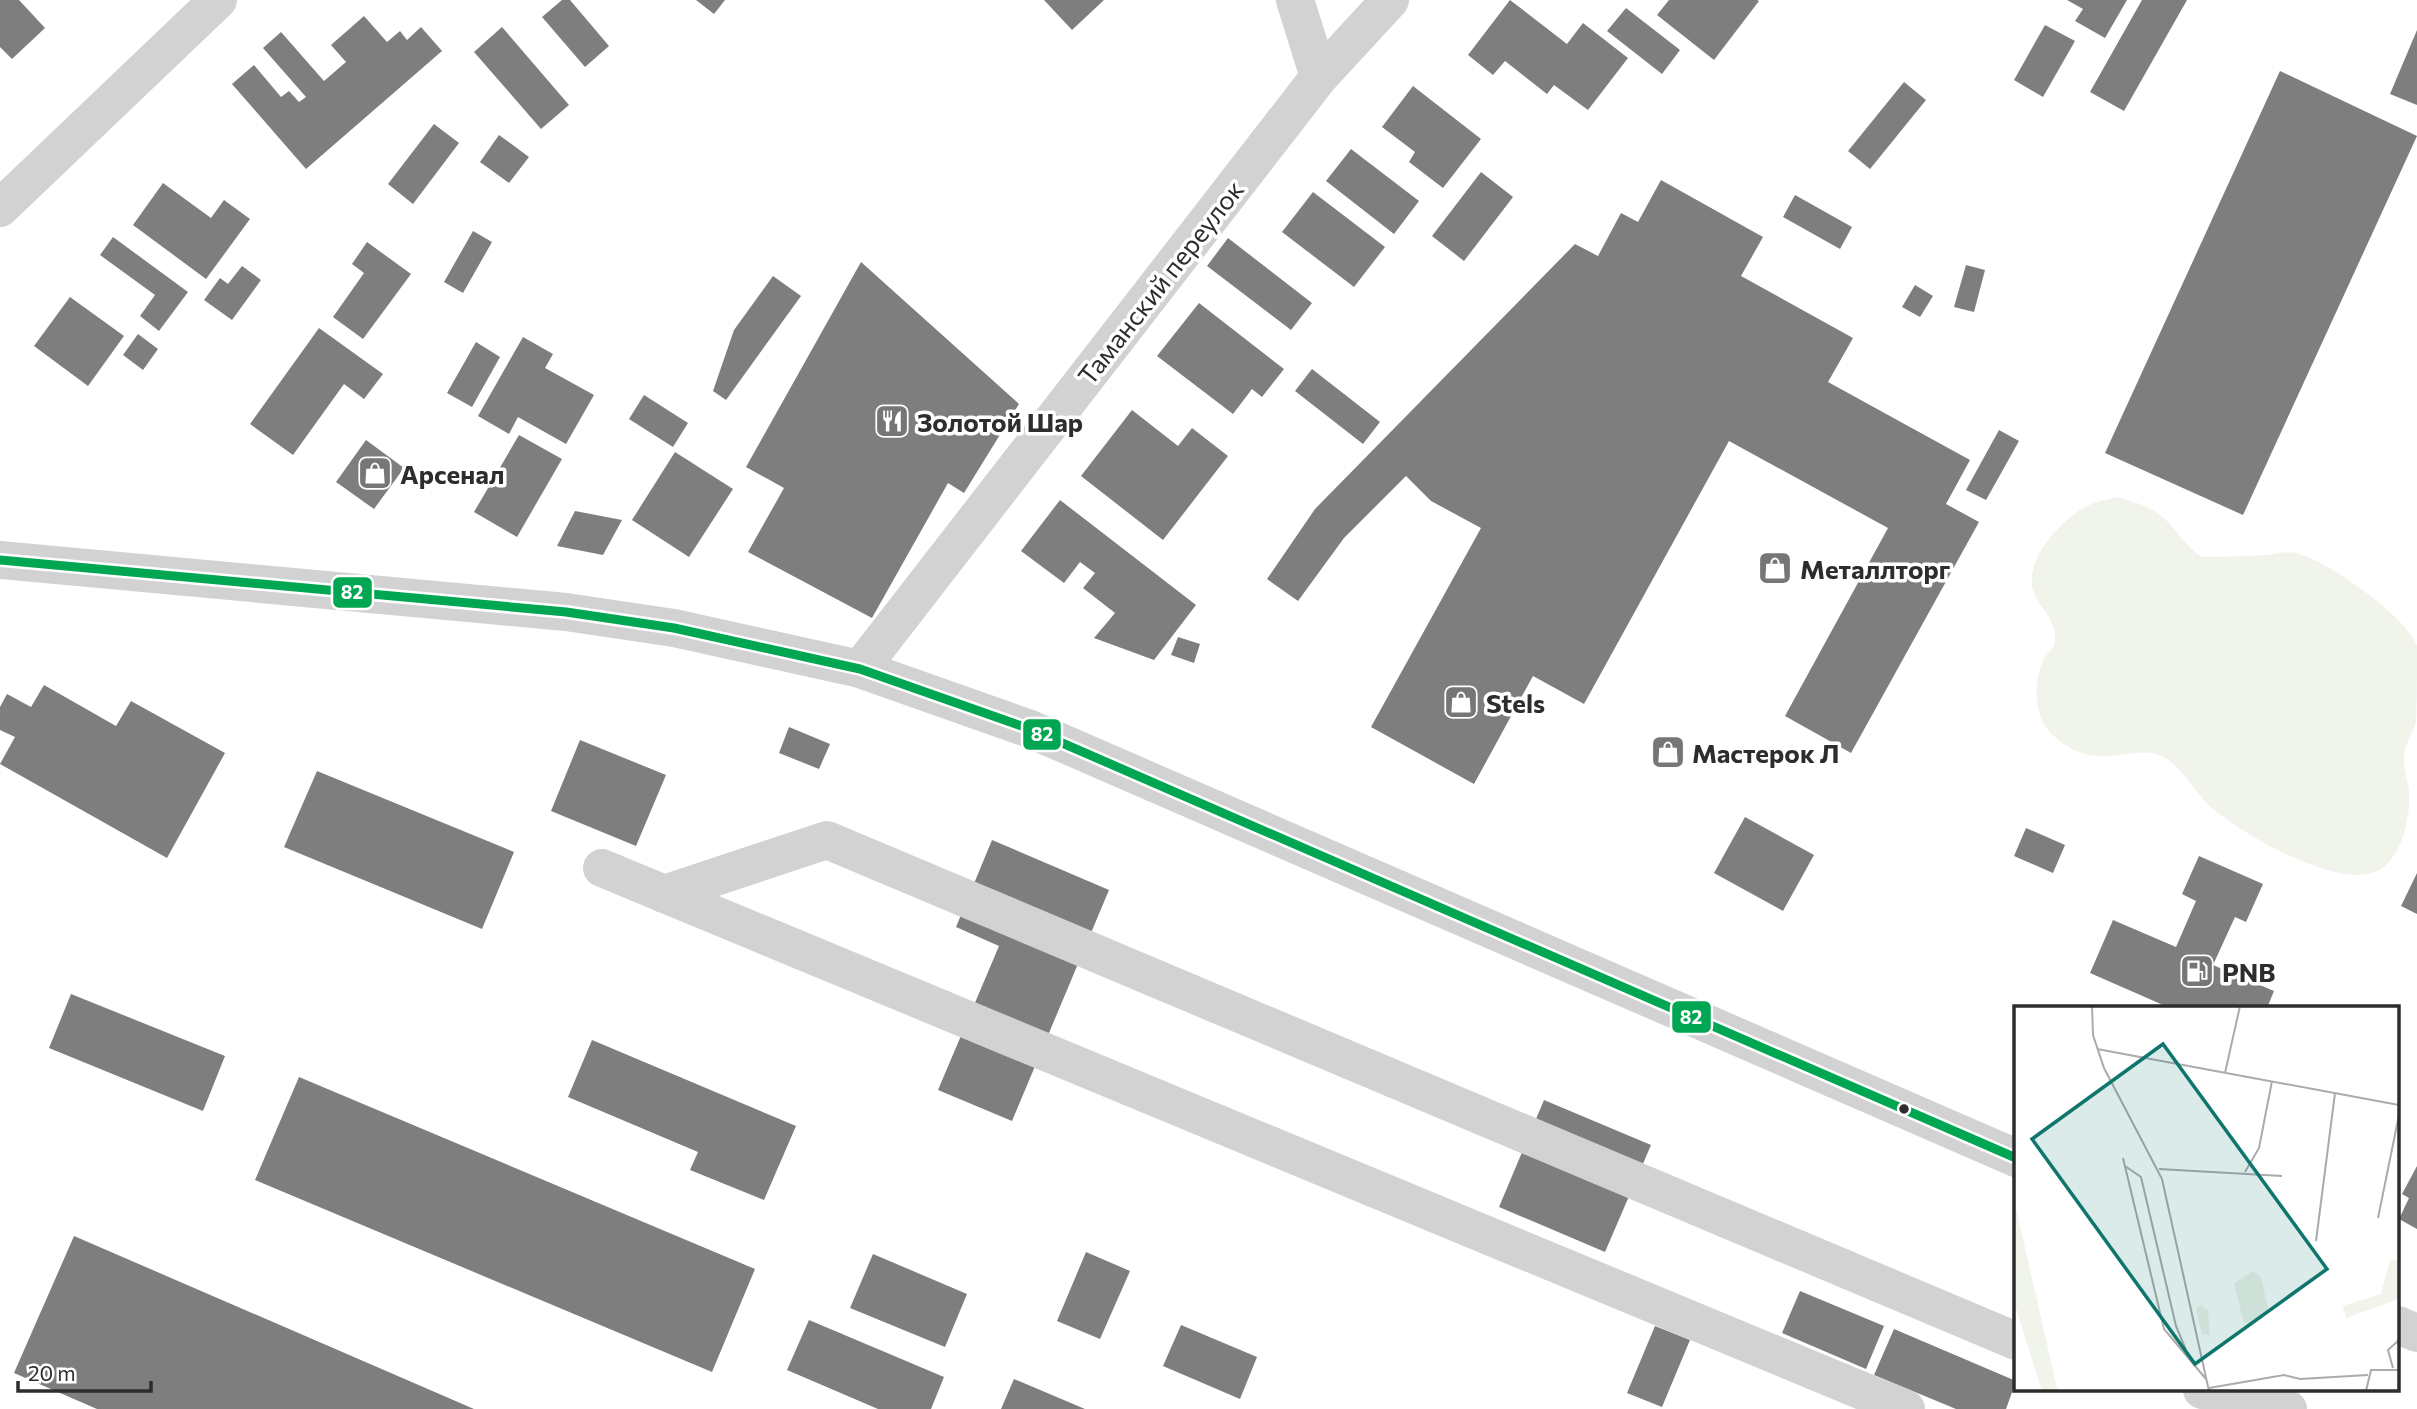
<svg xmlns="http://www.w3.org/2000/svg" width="2417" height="1409" font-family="Commissioner,sans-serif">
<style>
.green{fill:#f0f4eb}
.building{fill:#7e7e7e}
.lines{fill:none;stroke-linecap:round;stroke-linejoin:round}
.minor{stroke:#d2d2d2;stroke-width:38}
.bus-1-casing{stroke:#fff;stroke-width:14}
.bus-1{stroke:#00a651;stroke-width:9}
.bus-dot{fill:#2d2d2d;stroke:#fff;stroke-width:2.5}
.labels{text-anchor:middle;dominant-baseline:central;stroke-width:7;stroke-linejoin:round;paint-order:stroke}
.street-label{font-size:26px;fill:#2d2d2d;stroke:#fff}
.poi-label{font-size:26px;font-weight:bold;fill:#2d2d2d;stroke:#fff;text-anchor:start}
.inset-road{fill:none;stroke:#ababab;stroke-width:2}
.view{fill:#0f766e;fill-opacity:0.15;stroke:#0f766e;stroke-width:3.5}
.inset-edge{fill:none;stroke:#2d2d2d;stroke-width:3.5}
.line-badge{stroke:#fff;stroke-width:2.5}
.badge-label{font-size:19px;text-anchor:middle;font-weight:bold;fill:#fff}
</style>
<rect width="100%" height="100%" fill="#fff"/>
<path class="green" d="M 2117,497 C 2135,502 2153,507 2167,521 C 2180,534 2186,547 2202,557 C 2223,557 2245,556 2266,555 C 2275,554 2286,551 2295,553 C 2323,557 2409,618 2417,646 C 2417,657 2417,712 2416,722 C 2412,735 2404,744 2404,760 C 2404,771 2409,783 2409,794 C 2410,818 2403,853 2382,868 C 2345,895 2245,835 2214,810 C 2196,795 2186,772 2167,759 C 2138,740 2108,771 2067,746 C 2060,741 2050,734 2045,726 C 2034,709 2034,677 2044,659 C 2048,652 2055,648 2055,640 C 2056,619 2041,610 2034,593 C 2022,562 2060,522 2083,508 C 2093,502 2106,500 2117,497 Z"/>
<g class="building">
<path d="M 0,0 L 19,0 L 45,28 L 12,59 L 0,47 Z"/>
<path d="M 562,0 L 570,0 L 609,46 L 585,67 L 542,17 Z"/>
<path d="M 696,0 L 725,0 L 714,14 Z"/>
<path d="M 1044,0 L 1104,0 L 1072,30 Z"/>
<path d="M 1510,0 L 1567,44 L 1583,23 L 1628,58 L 1588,110 L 1554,85 L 1547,94 L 1505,61 L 1493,75 L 1468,55 Z"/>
<path d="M 1669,0 L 1757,0 L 1759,1 L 1714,60 L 1657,15 Z"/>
<path d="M 2067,0 L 2127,0 L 2105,38 L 2075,21 L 2083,9 Z"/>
<path d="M 2142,0 L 2187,0 L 2124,111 L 2090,92 Z"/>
<path d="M 1626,8 L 1680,50 L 1662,74 L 1607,31 Z"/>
<path d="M 364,16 L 387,42 L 400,31 L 407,40 L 421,27 L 442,51 L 306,169 L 232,84 L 254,65 L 281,97 L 289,91 L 299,102 L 306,97 L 263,48 L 281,32 L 324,81 L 346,62 L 331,45 Z"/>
<path d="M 2045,25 L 2075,41 L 2043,97 L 2014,80 Z"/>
<path d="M 502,27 L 569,105 L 541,129 L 474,52 Z"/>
<path d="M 2417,30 L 2417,105 L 2390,94 Z"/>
<path d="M 2280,71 L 2417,136 L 2243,515 L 2105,453 Z"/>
<path d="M 1904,82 L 1926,100 L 1870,169 L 1848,151 Z"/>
<path d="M 1413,86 L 1481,139 L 1443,188 L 1409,162 L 1415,152 L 1382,127 Z"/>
<path d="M 434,124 L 459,143 L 413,204 L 388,184 Z"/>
<path d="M 499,135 L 529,157 L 509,183 L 480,162 Z"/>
<path d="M 1351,149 L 1419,201 L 1394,234 L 1326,181 Z"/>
<path d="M 1481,172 L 1513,197 L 1464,261 L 1432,236 Z"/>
<path d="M 1661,180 L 1763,237 L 1741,276 L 1853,338 L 1828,382 L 1970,460 L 1946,504 L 1979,522 L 1851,753 L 1785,716 L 1888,528 L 1729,441 L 1584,704 L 1533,676 L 1474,784 L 1371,727 L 1481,528 L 1431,501 L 1406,476 L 1344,538 L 1298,601 L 1267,579 L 1315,509 L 1575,244 L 1598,256 L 1621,213 L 1638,222 Z"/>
<path d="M 163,183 L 211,218 L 224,200 L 250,219 L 206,279 L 133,225 Z"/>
<path d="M 1313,192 L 1385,247 L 1354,287 L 1282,232 Z"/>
<path d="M 1795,195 L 1852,227 L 1840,249 L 1783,217 Z"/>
<path d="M 473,231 L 492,242 L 463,293 L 444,282 Z"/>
<path d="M 113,237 L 188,292 L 159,331 L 140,316 L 155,295 L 100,255 Z"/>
<path d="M 1228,238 L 1312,303 L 1291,330 L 1207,266 Z"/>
<path d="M 367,242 L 411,274 L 363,339 L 333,317 L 364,273 L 352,264 Z"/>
<path d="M 861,262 L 1019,404 L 964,493 L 948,483 L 872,618 L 748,552 L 784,488 L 746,467 Z"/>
<path d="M 1966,265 L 1985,270 L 1974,312 L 1954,307 Z"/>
<path d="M 242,266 L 261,280 L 232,320 L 204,300 L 220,278 L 228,284 Z"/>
<path d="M 773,276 L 801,296 L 726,400 L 713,391 L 734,330 Z"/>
<path d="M 1915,285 L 1933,296 L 1920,317 L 1902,307 Z"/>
<path d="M 70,297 L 124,336 L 88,386 L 34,346 Z"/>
<path d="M 1199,303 L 1284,369 L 1262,397 L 1252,389 L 1233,414 L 1157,356 Z"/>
<path d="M 319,328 L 383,374 L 364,399 L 344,384 L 293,455 L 250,424 Z"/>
<path d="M 138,334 L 158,349 L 143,370 L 123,355 Z"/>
<path d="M 523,337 L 553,354 L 545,368 L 594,395 L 566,444 L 518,417 L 509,434 L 478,416 Z"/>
<path d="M 476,342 L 500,357 L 472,407 L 447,393 Z"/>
<path d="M 1312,369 L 1380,422 L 1363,444 L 1295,391 Z"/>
<path d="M 644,395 L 688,423 L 673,447 L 629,419 Z"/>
<path d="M 1132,410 L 1178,446 L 1192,428 L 1228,456 L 1163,540 L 1081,476 Z"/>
<path d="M 1999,430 L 2019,441 L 1986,500 L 1966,490 Z"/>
<path d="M 519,435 L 562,459 L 517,537 L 474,512 Z"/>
<path d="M 366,440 L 404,468 L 374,509 L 336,482 Z"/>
<path d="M 675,452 L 733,489 L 689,557 L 632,520 Z"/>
<path d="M 1060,500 L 1196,605 L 1154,660 L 1094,638 L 1115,613 L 1083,588 L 1095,573 L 1080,562 L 1064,583 L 1021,551 Z"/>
<path d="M 575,511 L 622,520 L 603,555 L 557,546 Z"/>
<path d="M 1178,637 L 1200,644 L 1194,663 L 1171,655 Z"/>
<path d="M 44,685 L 116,726 L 131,701 L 225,753 L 167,858 L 0,764 L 15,737 L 0,730 L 0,707 L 7,694 L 31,707 Z"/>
<path d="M 789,727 L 830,744 L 819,769 L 779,753 Z"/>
<path d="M 580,740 L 666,775 L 636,846 L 551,811 Z"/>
<path d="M 317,771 L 514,852 L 482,929 L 284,847 Z"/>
<path d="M 1745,817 L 1814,855 L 1783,911 L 1714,873 Z"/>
<path d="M 2026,828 L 2065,845 L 2053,873 L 2014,856 Z"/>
<path d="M 992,840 L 1109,890 L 1012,1121 L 938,1090 L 999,946 L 956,927 Z"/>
<path d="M 2199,856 L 2263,884 L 2246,922 L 2235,917 L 2213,965 L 2274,991 L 2267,1008 L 2170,1008 L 2090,973 L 2113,920 L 2176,947 L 2196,901 L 2182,894 Z"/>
<path d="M 2417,873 L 2417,914 L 2401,906 Z"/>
<path d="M 71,994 L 225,1056 L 203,1111 L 49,1048 Z"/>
<path d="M 592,1040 L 796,1126 L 764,1200 L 690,1170 L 698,1152 L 568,1097 Z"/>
<path d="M 299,1077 L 755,1269 L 712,1372 L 255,1180 Z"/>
<path d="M 1544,1100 L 1651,1145 L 1605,1252 L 1499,1207 Z"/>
<path d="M 2417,1166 L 2417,1229 L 2399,1219 L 2409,1198 L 2402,1194 Z"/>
<path d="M 74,1236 L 474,1409 L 97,1409 L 14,1373 Z"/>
<path d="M 1086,1252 L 1130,1271 L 1100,1339 L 1057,1321 Z"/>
<path d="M 873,1254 L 967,1294 L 945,1347 L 850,1308 Z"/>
<path d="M 1800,1291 L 1884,1326 L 1866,1369 L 1782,1333 Z"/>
<path d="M 809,1320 L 944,1377 L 931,1409 L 878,1409 L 787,1370 Z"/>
<path d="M 1181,1325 L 1257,1357 L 1240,1399 L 1163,1366 Z"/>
<path d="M 1655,1326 L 1690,1340 L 1662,1407 L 1627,1393 Z"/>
<path d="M 1894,1329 L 2016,1381 L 2006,1409 L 1956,1409 L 1874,1375 Z"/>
<path d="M 1014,1379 L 1085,1409 L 1001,1409 Z"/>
</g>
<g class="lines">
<g class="minor">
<path d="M 1295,0 L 1319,77"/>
<path d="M 0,208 L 218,0"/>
<path d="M 0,560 L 566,612 L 674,628 L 860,669 L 1030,729 L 2016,1158"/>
<path d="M 860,669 L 1319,77 L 1390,0"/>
<path d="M 602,868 L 1906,1409"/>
<path d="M 664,894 L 827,840 L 2016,1341"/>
<path d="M 2398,1325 L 2417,1333"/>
<path d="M 2202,1390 L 2288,1409"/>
</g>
<g class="bus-1-casing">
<path id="bus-1" d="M 0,560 L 566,612 L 674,628 L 860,669 L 1030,729 L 2016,1158"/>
</g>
<use href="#bus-1" class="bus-1"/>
</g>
<defs>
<g id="restaurant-square" transform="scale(1.75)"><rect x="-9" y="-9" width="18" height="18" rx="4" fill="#767676" stroke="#fff"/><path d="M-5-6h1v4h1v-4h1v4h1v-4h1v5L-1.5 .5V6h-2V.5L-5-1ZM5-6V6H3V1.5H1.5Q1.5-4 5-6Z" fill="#fff"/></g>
<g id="shop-square" transform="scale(1.75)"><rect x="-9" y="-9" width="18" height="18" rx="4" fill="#767676" stroke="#fff"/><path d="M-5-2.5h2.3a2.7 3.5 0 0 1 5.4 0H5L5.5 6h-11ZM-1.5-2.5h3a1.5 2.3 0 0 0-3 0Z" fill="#fff"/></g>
<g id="fuel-square" transform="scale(1.75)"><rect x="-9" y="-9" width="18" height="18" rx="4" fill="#767676" stroke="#fff"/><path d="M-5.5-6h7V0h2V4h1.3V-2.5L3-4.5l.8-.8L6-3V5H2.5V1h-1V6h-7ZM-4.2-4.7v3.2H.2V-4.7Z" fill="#fff"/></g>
</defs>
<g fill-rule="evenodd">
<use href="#restaurant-square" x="892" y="421"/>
<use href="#shop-square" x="375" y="473"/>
<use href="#shop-square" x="1775" y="568"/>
<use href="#shop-square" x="1461" y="702"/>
<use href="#shop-square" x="1668" y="752"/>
<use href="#fuel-square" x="2197" y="971"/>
</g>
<circle class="bus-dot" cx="1904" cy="1109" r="6"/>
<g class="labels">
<g class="street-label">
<text transform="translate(1160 282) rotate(-52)">Таманский переулок</text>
</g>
<g class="poi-label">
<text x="917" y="421">Золотой Шар</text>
<text x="400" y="473">Арсенал</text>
<text x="1800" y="568">Металлторг</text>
<text x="1486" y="702">Stels</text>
<text x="1692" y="752">Мастерок Л</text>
<text x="2222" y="971">PNB</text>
</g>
</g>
<g transform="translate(2014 1006)">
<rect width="385" height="385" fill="#fff"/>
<path d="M 0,193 L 42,378 L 44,385 L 28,385 L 0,296 ZM 376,254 L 385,254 L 385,293 L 332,312 L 329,300 L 367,288 ZM 239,265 L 247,271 L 254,303 L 249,311 L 230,318 L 220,277 ZM 187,299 L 194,304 L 196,329 L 188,328 L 182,303 Z" fill="#f0f4eb"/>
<path class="inset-road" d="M 78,0 L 79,29 L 90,62 L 148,173 L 195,385M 83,43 L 385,99M 211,67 L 226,0M 109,152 L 150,323 L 192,373M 111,160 L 127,171 L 162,320 L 172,344M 145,163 L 268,170M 231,166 L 245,142 L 258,75M 364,212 L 385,109M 302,235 L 321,87M 379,362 L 374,344 L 385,334M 195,382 L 270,369 L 286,373 L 354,369M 352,385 L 357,364 L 385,364"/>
<path class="view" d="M 149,38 L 313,263 L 181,358 L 18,133 Z"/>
<rect width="385" height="385" class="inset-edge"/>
</g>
<g class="line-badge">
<rect x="332" y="576" width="41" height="33" rx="7" fill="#00a651"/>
<rect x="1022" y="718" width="40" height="33" rx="7" fill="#00a651"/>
<rect x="1671" y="1000" width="41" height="34" rx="7" fill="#00a651"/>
</g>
<g class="badge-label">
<text x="352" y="599">82</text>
<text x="1042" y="741">82</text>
<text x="1691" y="1024">82</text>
</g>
<path d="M18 1381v10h133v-10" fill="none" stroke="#2d2d2d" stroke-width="3.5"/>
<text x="28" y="1381" font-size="21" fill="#2d2d2d" stroke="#ffffff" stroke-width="5" paint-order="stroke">20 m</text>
</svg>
